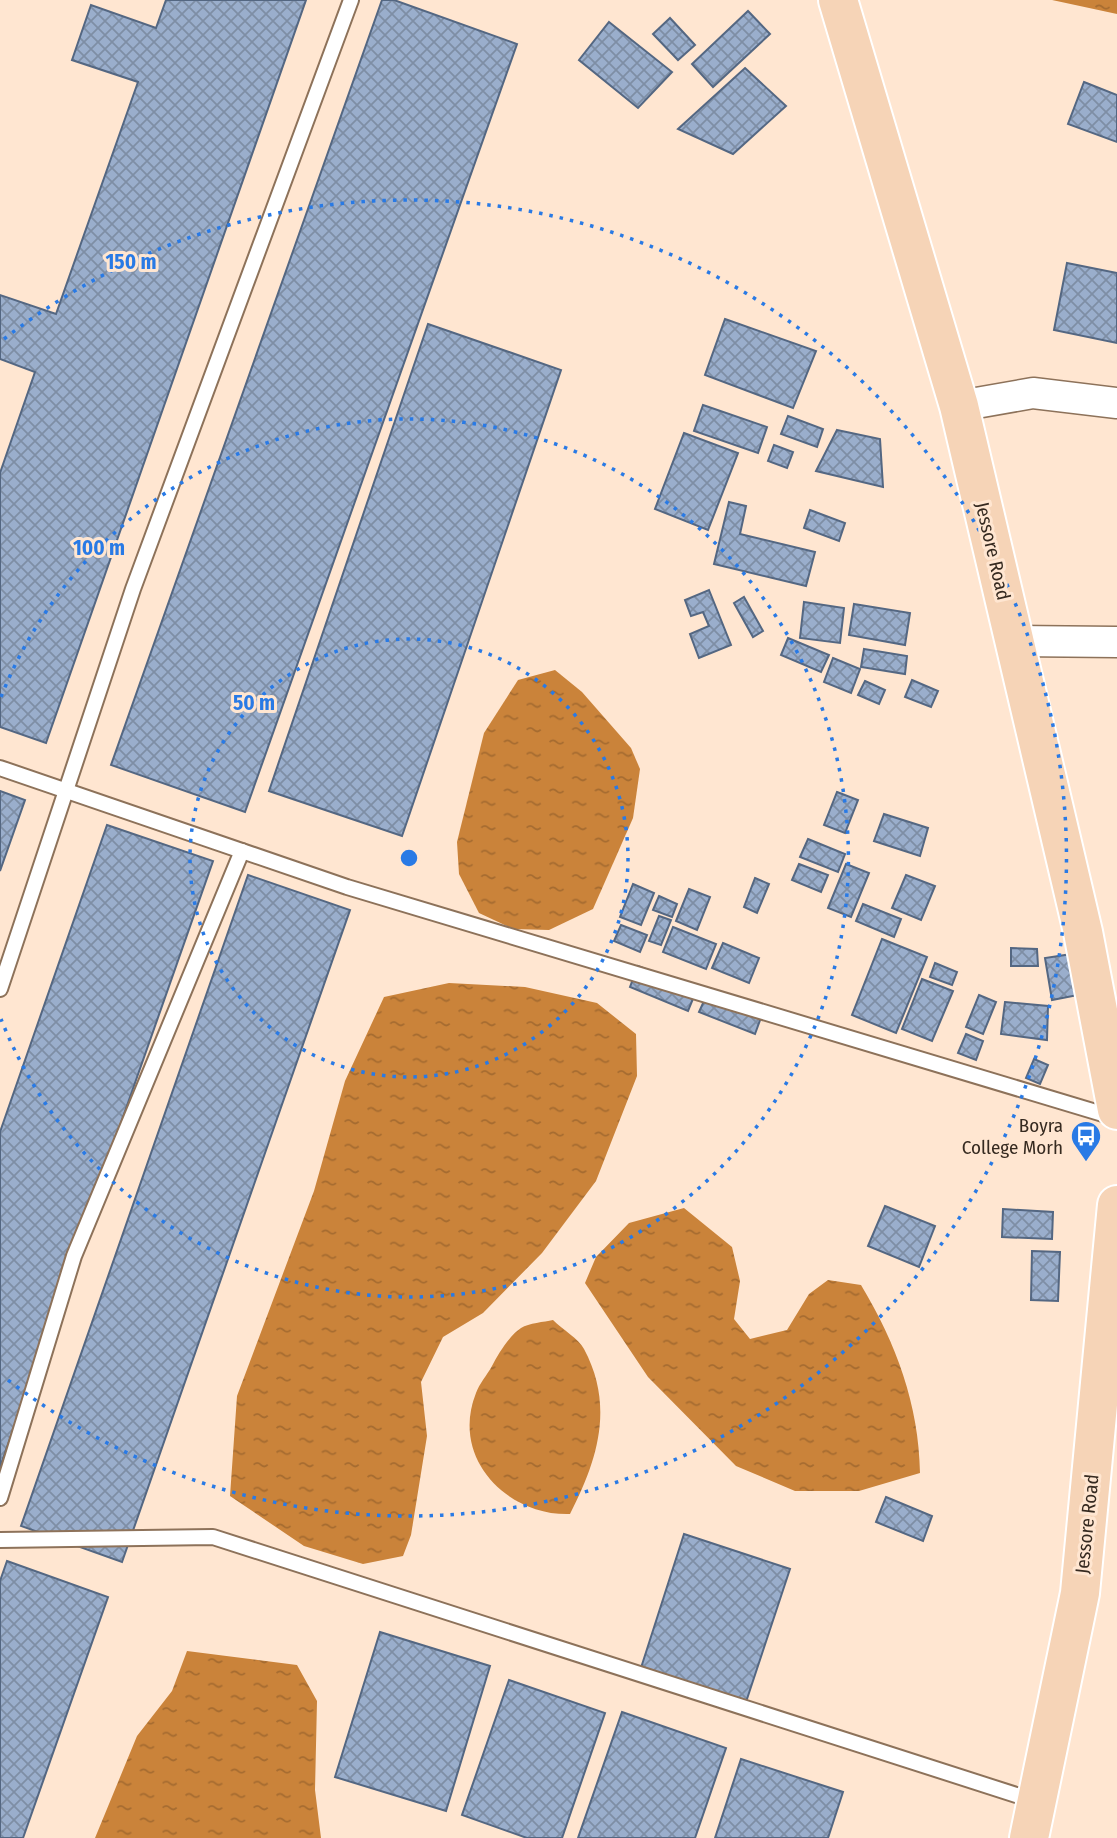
<svg xmlns="http://www.w3.org/2000/svg" width="1117" height="1838" font-family="'Fira Sans Condensed',sans-serif">
<style>
.water{fill:url(#water-ripples)}
.building{fill:url(#building-cross-hatch);stroke:#546782;stroke-width:2}
.lines{fill:none;stroke-linecap:round;stroke-linejoin:round}
.service-casing{stroke:#8d725a;stroke-width:18}
.minor-casing{stroke:#8d725a;stroke-width:33}
.trunk-casing{stroke:#fff;stroke-width:42}
.service{stroke:#fff;stroke-width:14}
.minor{stroke:#fff;stroke-width:30}
.trunk{stroke:#f6d4b7;stroke-width:38}
.ring{fill:none;stroke:#297ae5;stroke-width:3.5;stroke-dasharray:3.5 7}
.labels{text-anchor:middle;dominant-baseline:central;stroke-width:6;stroke-linejoin:round;paint-order:stroke}
.street-label{font-size:19px;fill:#362a20;stroke:#ffe6d1}
.poi-label{font-size:19px;fill:#362a20;stroke:#ffe6d1;text-anchor:end}
.centre{fill:#297ae5;stroke:#ffe6d1;stroke-width:3.5}
.ring-label{font-size:21px;text-anchor:middle;font-weight:bold;fill:#297ae5;stroke:#ffe6d1;stroke-width:6;stroke-linejoin:round;paint-order:stroke}
</style>
<defs>
<pattern id="water-ripples" width="26" height="14" patternUnits="userSpaceOnUse" patternTransform="scale(1.75)"><rect width="26" height="14" fill="#ca833a"/><path d="M2 4q2-2 4 0t4 0M15 11q2-2 4 0t4 0" fill="none" stroke="#a56b30"/></pattern>
<pattern id="building-cross-hatch" width="8" height="8" patternUnits="userSpaceOnUse" patternTransform="scale(1.75)"><rect width="8" height="8" fill="#9aaecc"/><path d="M0 0l8 8M0 8l8-8" fill="none" stroke="#7e8ea5"/></pattern>
</defs>
<rect width="100%" height="100%" fill="#ffe6d1"/>
<g class="water">
<path d="M 1052,0 L 1117,0 L 1117,14 Z"/>
<path d="M 555,670 L 582,692 L 631,748 L 640,769 L 633,818 L 593,909 L 549,930 L 513,929 L 479,913 L 459,874 L 457,842 L 484,733 L 518,680 Z"/>
<path d="M 449,983 L 525,987 L 597,1003 L 636,1034 L 637,1076 L 596,1181 L 542,1253 L 483,1313 L 443,1337 L 421,1382 L 427,1436 L 411,1535 L 403,1556 L 363,1564 L 304,1546 L 230,1496 L 237,1396 L 314,1191 L 345,1081 L 384,997 Z"/>
<path d="M 684,1208 L 732,1247 L 740,1281 L 734,1319 L 750,1339 L 787,1330 L 809,1294 L 828,1280 L 861,1285 C 896,1343 919,1405 920,1473 L 859,1491 L 795,1491 L 736,1466 L 648,1377 L 585,1283 L 596,1257 L 629,1223 Z"/>
<path d="M 553,1320 C 562,1329 579,1339 584,1349 C 615,1407 597,1461 570,1514 C 507,1516 450,1458 476,1393 C 479,1384 487,1375 492,1366 C 498,1354 510,1335 521,1328 C 529,1323 544,1322 553,1320 Z"/>
<path d="M 187,1651 L 297,1665 L 317,1701 L 315,1790 L 321,1838 L 95,1838 L 137,1736 L 172,1691 Z"/>
</g>
<g class="building">
<path d="M 166,0 L 306,0 L 46,743 L 0,727 L 0,473 L 35,372 L 0,359 L 0,295 L 56,314 L 138,82 L 72,60 L 91,5 L 156,28 Z"/>
<path d="M 382,0 L 394,0 L 517,44 L 245,812 L 111,765 Z"/>
<path d="M 748,11 L 770,34 L 713,87 L 692,64 Z"/>
<path d="M 670,18 L 695,45 L 678,60 L 653,34 Z"/>
<path d="M 609,22 L 672,72 L 638,108 L 579,60 Z"/>
<path d="M 745,68 L 786,106 L 733,154 L 678,129 Z"/>
<path d="M 1084,82 L 1117,95 L 1117,142 L 1068,124 Z"/>
<path d="M 1067,263 L 1117,273 L 1117,343 L 1054,330 Z"/>
<path d="M 725,319 L 816,351 L 793,408 L 705,375 Z"/>
<path d="M 428,324 L 561,370 L 402,836 L 269,791 Z"/>
<path d="M 703,405 L 767,427 L 758,453 L 694,431 Z"/>
<path d="M 788,416 L 823,429 L 817,447 L 781,434 Z"/>
<path d="M 837,430 L 880,439 L 883,487 L 816,471 Z"/>
<path d="M 684,433 L 738,453 L 708,530 L 655,509 Z"/>
<path d="M 774,445 L 793,452 L 787,468 L 768,461 Z"/>
<path d="M 729,502 L 746,506 L 740,534 L 815,552 L 806,586 L 714,564 Z"/>
<path d="M 810,510 L 845,523 L 839,541 L 804,528 Z"/>
<path d="M 709,590 L 731,645 L 699,658 L 690,634 L 709,626 L 703,612 L 691,616 L 685,600 Z"/>
<path d="M 744,597 L 763,631 L 753,637 L 734,603 Z"/>
<path d="M 804,602 L 844,608 L 840,643 L 800,638 Z"/>
<path d="M 854,604 L 910,613 L 905,645 L 849,635 Z"/>
<path d="M 788,638 L 829,655 L 821,672 L 781,655 Z"/>
<path d="M 864,649 L 907,656 L 905,674 L 861,667 Z"/>
<path d="M 833,658 L 860,669 L 851,693 L 824,682 Z"/>
<path d="M 912,680 L 938,691 L 931,707 L 905,697 Z"/>
<path d="M 865,681 L 885,690 L 879,704 L 858,695 Z"/>
<path d="M 0,791 L 25,800 L 0,871 Z"/>
<path d="M 837,792 L 858,800 L 845,833 L 824,825 Z"/>
<path d="M 884,814 L 928,828 L 920,856 L 874,841 Z"/>
<path d="M 107,825 L 213,861 L 0,1467 L 0,1132 Z"/>
<path d="M 808,839 L 845,854 L 838,872 L 800,857 Z"/>
<path d="M 799,864 L 828,875 L 821,892 L 792,880 Z"/>
<path d="M 846,864 L 869,873 L 851,917 L 828,908 Z"/>
<path d="M 248,875 L 350,910 L 122,1562 L 21,1526 Z"/>
<path d="M 906,875 L 935,886 L 921,920 L 892,908 Z"/>
<path d="M 755,878 L 769,884 L 757,913 L 744,907 Z"/>
<path d="M 633,884 L 654,893 L 641,925 L 620,917 Z"/>
<path d="M 689,889 L 710,897 L 697,930 L 676,921 Z"/>
<path d="M 659,896 L 677,904 L 672,917 L 653,910 Z"/>
<path d="M 863,904 L 901,919 L 894,937 L 856,921 Z"/>
<path d="M 659,916 L 671,920 L 661,945 L 649,941 Z"/>
<path d="M 621,925 L 647,935 L 640,952 L 614,941 Z"/>
<path d="M 673,927 L 716,944 L 706,969 L 663,952 Z"/>
<path d="M 882,939 L 927,957 L 896,1033 L 852,1015 Z"/>
<path d="M 723,943 L 759,958 L 749,983 L 712,968 Z"/>
<path d="M 1011,948 L 1037,949 L 1038,966 L 1011,966 Z"/>
<path d="M 1072,954 L 1078,995 L 1052,1000 L 1045,958 Z"/>
<path d="M 935,963 L 957,972 L 952,985 L 930,977 Z"/>
<path d="M 638,966 L 697,989 L 688,1011 L 630,987 Z"/>
<path d="M 922,979 L 953,991 L 932,1041 L 902,1029 Z"/>
<path d="M 709,990 L 763,1012 L 755,1034 L 699,1012 Z"/>
<path d="M 979,995 L 996,1002 L 983,1034 L 966,1027 Z"/>
<path d="M 1005,1002 L 1048,1006 L 1047,1040 L 1001,1034 Z"/>
<path d="M 966,1034 L 983,1041 L 976,1060 L 958,1053 Z"/>
<path d="M 1034,1059 L 1048,1065 L 1040,1084 L 1026,1078 Z"/>
<path d="M 885,1206 L 935,1226 L 919,1267 L 868,1246 Z"/>
<path d="M 1003,1209 L 1053,1212 L 1052,1239 L 1002,1237 Z"/>
<path d="M 1032,1251 L 1060,1252 L 1058,1301 L 1031,1300 Z"/>
<path d="M 886,1497 L 932,1516 L 923,1541 L 876,1522 Z"/>
<path d="M 684,1534 L 790,1569 L 744,1708 L 639,1674 Z"/>
<path d="M 7,1561 L 108,1597 L 23,1838 L 0,1838 L 0,1581 Z"/>
<path d="M 380,1632 L 490,1666 L 446,1811 L 335,1777 Z"/>
<path d="M 509,1680 L 605,1713 L 562,1838 L 527,1838 L 462,1815 Z"/>
<path d="M 622,1712 L 726,1748 L 695,1838 L 578,1838 Z"/>
<path d="M 741,1759 L 843,1792 L 828,1838 L 715,1838 Z"/>
</g>
<g class="lines">
<g class="service-casing">
<g id="service">
<path d="M 0,768 L 347,887 L 1116,1118"/>
<path d="M 0,989 L 133,589 L 351,0"/>
<path d="M 0,1498 L 74,1256 L 242,851"/>
<path d="M 0,1540 L 213,1537 L 1035,1801"/>
</g>
</g>
<g class="minor-casing">
<g id="minor">
<path d="M 959,406 L 1033,393 L 1117,403"/>
<path d="M 1013,641 L 1117,642"/>
</g>
</g>
<g class="trunk-casing">
<g id="trunk">
<path d="M 838,0 L 959,406 L 1083,932 L 1117,1110"/>
<path d="M 1029,1838 L 1080,1593 L 1117,1205"/>
</g>
</g>
<use href="#service" class="service"/>
<use href="#minor" class="minor"/>
<use href="#trunk" class="trunk"/>
</g>
<g class="ring">
<circle cx="409" cy="858" r="219"/>
<path d="M1 697A439 439 0 1 1 1 1019"/>
<path d="M4 339A658 658 0 1 1 4 1377"/>
</g>
<defs>
<g id="bus-pin" transform="scale(1.575)"><path d="M0 17L-7.5 6A9.5 9.5 0 1 1 7.5 6Z" fill="#297ae5" stroke="#ffe6d1"/><path d="M-5-6H5V4H4V6H2V4H-2V6H-4V4H-5ZM-3.5-4V0h7V-4ZM-3.5 1.2v1.5H-2V1.2ZM2 1.2v1.5H3.5V1.2Z" fill="#fff"/></g>
</defs>
<g fill-rule="evenodd">
<use href="#bus-pin" x="1086" y="1136"/>
</g>
<g class="labels">
<g class="street-label">
<text transform="translate(993 551) rotate(77)">Jessore Road</text>
<text transform="translate(1087 1524) rotate(-84)">Jessore Road</text>
</g>
<g class="poi-label">
<text x="1063" y="1125">Boyra<tspan x="1063" dy="22">College Morh</tspan></text>
</g>
</g>
<circle cx="409" cy="858" r="10" class="centre"/>
<g class="ring-label">
<text x="131" y="269">150 m</text>
<text x="99" y="555">100 m</text>
<text x="254" y="710">50 m</text>
</g>
</svg>
